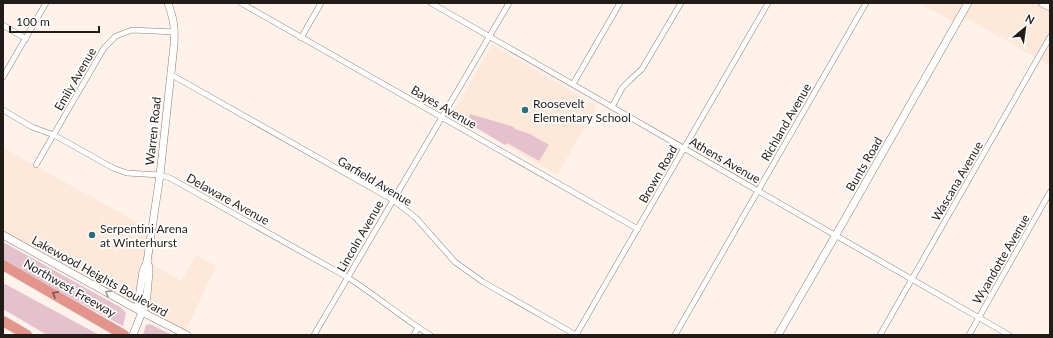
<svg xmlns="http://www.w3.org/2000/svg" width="1053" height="338" font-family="Lato,sans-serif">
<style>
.built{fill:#fee8d9}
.green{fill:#e5c1cd}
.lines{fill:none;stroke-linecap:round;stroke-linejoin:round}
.street-casing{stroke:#8d7f76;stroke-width:6}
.secondary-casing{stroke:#8d7f76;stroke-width:8}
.highway-casing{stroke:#d7d6d6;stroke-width:11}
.street{stroke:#fff;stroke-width:5}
.secondary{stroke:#fff;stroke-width:7}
.highway{stroke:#e3948b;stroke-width:10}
.oneway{stroke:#9c9998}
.oneway2{stroke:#79524c}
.poi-dot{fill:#276f7b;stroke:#fff;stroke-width:1.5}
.labels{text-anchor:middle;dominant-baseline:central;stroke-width:3.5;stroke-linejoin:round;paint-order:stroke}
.street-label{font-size:12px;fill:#221c19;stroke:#fff}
.poi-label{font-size:12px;fill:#221c19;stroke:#fff;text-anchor:start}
</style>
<rect width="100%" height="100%" fill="#fff2ea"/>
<g class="built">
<path d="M 920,3 L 1050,3 L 1050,66 L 963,16 L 958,25 Z"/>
<path d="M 492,45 L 597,106 L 557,175 L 452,114 Z"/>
<path d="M 3,148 L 155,232 L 153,265 L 181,281 L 196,255 L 216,266 L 185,332 L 135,306 L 3,232 Z"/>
</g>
<g class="green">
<path d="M 470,114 L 514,127 L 515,129 L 530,134 L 549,145 L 539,161 L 507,143 L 505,145 L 468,123 Z"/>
<path d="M 3,242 L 120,307 L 126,313 L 123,326 L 3,261 Z"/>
<path d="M 3,283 L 92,331 L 99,335 L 47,335 L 3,309 Z"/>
<path d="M 150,324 L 172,335 L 143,335 L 146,325 Z"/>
</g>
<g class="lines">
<g class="street-casing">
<g id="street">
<path d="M 241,3 L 638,229"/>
<path d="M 431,3 L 1009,335"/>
<path d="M 3,25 L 26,39"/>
<path d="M 301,38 L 321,3"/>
<path d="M 170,74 L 393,200 L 416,218 L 455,262 L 483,282 L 576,335"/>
<path d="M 3,77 L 46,3"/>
<path d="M 573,84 L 620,3"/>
<path d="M 612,107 L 622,88 L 630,80 L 642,69 L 681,3"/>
<path d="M 3,110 L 32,127 L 54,135 L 113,168 L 127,173 L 160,175 L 170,178 L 347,277 C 376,295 402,318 430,335"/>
<path d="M 36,165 L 104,48 L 116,36 L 132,30 L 175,32"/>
<path d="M 314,335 L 509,3"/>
<path d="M 414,335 L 418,327"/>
<path d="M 576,335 L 768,3"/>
<path d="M 675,335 L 866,3"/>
<path d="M 880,335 L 1050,37"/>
<path d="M 969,335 L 1050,192"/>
</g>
</g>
<g class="secondary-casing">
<g id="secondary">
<path d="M 1042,3 L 1050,7"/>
<path d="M 3,235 L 142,312 L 187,335"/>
<path d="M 142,312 L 138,304 L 143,271 L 147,262 L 160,175 L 174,45 C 175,28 174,20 168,3"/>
<path d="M 133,335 L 142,312 L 146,306 L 149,272 L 149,267 L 147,262"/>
<path d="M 778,335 L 837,233 L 968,3"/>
</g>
</g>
<g class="highway-casing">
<g id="highway">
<path d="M 3,265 L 124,335"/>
<path d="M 3,321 L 27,335"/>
</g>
</g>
<use href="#street" class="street"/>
<use href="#secondary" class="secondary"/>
<use href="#highway" class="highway"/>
</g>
<defs><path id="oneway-chevron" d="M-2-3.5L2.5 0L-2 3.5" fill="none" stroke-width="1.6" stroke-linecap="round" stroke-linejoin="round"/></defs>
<use class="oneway" href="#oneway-chevron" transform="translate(108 293) rotate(-151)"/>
<use class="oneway2" href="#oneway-chevron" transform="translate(55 294) rotate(-150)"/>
<g class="poi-dot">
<circle cx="525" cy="110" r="4"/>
<circle cx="92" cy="235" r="4"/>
</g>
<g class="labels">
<g class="street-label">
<text transform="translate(75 79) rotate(-60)">Emily Avenue</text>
<text transform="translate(444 107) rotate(30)">Bayes Avenue</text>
<text transform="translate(786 122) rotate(-60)">Richland Avenue</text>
<text transform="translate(153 131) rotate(-84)">Warren Road</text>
<text transform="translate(725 160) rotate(30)">Athens Avenue</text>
<text transform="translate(864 164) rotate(-60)">Bunts Road</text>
<text transform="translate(658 174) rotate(-60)">Brown Road</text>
<text transform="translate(375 181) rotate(31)">Garfield Avenue</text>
<text transform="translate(957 181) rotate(-60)">Wascana Avenue</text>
<text transform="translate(228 199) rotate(29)">Delaware Avenue</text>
<text transform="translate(360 236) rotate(-60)">Lincoln Avenue</text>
<text transform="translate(1001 259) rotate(-60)">Wyandotte Avenue</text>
<text transform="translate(100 276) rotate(29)">Lakewood Heights Boulevard</text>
<text transform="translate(70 288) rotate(30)">Northwest Freeway</text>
</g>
<g class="poi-label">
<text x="533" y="103">Roosevelt<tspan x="533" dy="14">Elementary School</tspan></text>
<text x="100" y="228">Serpentini Arena<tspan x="100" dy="14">at Winterhurst</tspan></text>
</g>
</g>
<rect width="1053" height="338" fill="none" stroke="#221c19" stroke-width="8"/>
<g transform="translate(1025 28) rotate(29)" stroke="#ffffff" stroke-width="3" paint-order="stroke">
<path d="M0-3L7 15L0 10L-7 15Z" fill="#221c19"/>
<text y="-6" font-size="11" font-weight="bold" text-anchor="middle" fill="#221c19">N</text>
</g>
<path d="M10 26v6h89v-6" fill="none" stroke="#221c19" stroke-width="2"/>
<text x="16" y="26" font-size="12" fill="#221c19" stroke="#ffffff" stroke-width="3" paint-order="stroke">100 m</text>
</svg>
